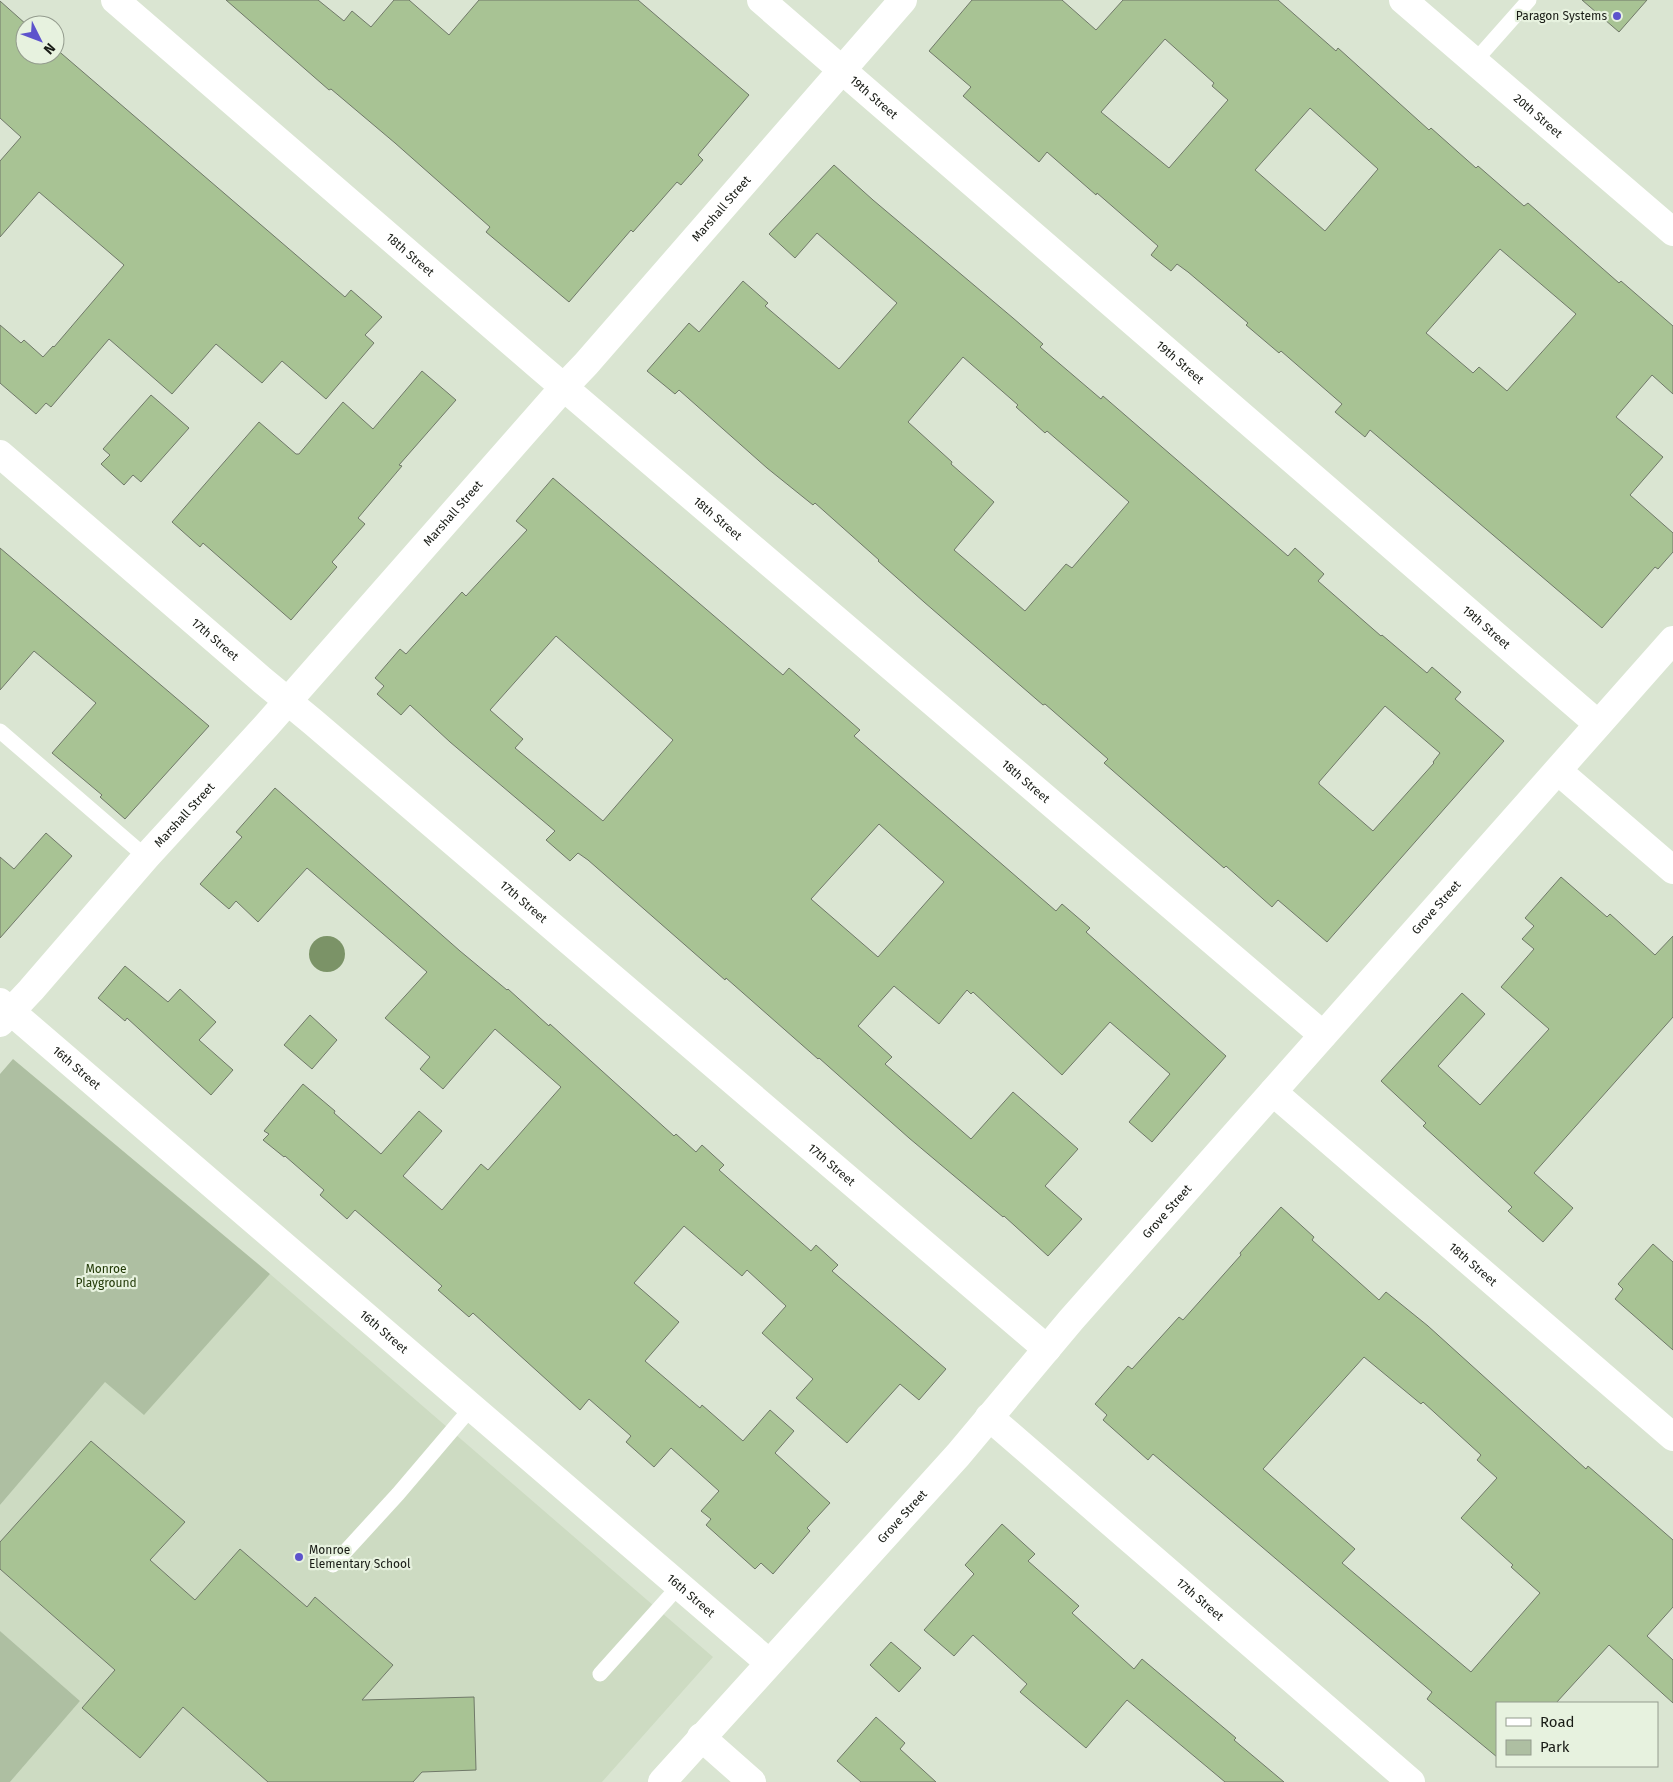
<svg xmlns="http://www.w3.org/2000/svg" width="1673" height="1782" font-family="'Fira Sans',sans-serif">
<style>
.built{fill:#cddbc2}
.green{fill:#aebfa2}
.water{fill:#7b9367}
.building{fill:#a8c394;stroke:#707969;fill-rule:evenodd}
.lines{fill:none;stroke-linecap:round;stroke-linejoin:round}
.service{stroke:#fff;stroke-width:15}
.minor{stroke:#fff;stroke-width:28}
.poi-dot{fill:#5d53cc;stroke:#e7f2df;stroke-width:2}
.labels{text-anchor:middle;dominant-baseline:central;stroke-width:4.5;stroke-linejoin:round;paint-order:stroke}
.poi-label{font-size:12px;fill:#181b15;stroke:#e7f2df;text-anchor:end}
.street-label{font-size:12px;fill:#181b15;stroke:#e7f2df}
.park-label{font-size:12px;fill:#223a07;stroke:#e7f2df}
</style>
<rect width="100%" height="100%" fill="#dae5d2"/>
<path class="built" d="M 270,1274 L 713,1657 L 602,1782 L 10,1782 L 80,1701 L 0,1631 L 0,1505 L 105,1381 L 144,1414 Z"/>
<g class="green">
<path d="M 13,1059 L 270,1274 L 144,1415 L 105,1382 L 0,1505 L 0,1074 Z"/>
<path d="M 0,1631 L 80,1701 L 10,1782 L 0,1782 Z"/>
</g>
<circle class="water" cx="327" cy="954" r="18"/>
<g class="building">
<path d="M 226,0 L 318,0 L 344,21 L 352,11 L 371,27 L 394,0 L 409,0 L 449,35 L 479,0 L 638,0 L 749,95 L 698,155 L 703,160 L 681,185 L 677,182 L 633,232 L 631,230 L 569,302 L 486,232 L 490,227 L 395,143 L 331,89 L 329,90 Z"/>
<path d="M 972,0 L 1062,0 L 1096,30 L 1123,0 L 1278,0 L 1336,51 L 1338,48 L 1429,130 L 1431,128 L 1476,168 L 1478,166 L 1524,206 L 1528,203 L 1619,283 L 1621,281 L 1673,326 L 1673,394 L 1652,375 L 1616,417 L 1663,457 L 1630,495 L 1673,533 L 1673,552 L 1658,569 L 1655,567 L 1602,628 L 1370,430 L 1365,437 L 1335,412 L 1342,404 L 1281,351 L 1279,353 L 1246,325 L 1248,323 L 1188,272 L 1177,264 L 1171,271 L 1151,255 L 1158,246 L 1097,193 L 1096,195 L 1047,152 L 1039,162 L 963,96 L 971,87 L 929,51 ZM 1165,39 L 1214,83 L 1212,86 L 1228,100 L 1169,168 L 1101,112 ZM 1310,108 L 1378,169 L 1325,231 L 1255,170 ZM 1500,249 L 1576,314 L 1507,391 L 1479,367 L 1473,373 L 1426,333 Z"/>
<path d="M 1582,0 L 1647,0 L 1619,32 Z"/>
<path d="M 0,1 L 27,25 L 25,25 L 25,55 L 55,55 L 55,48 L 345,297 L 351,290 L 382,317 L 365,335 L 374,343 L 326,399 L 282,361 L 262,383 L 216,344 L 172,394 L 109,339 L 51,407 L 46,403 L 36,414 L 0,383 L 0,325 L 21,343 L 24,340 L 43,357 L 53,346 L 54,347 L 124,265 L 39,192 L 0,237 L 0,161 L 21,137 L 0,118 Z"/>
<path d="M 834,165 L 873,200 L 1013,318 L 1043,344 L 1040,347 L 1101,399 L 1103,396 L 1288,556 L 1295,548 L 1324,574 L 1318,581 L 1381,636 L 1382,635 L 1427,673 L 1432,667 L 1461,692 L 1455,699 L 1504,741 L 1327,942 L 1278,900 L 1272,907 L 1226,866 L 1224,868 L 1104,763 L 1108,759 L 1045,704 L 1043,705 L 924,602 L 878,561 L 879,560 L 815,503 L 813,505 L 767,468 L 679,390 L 675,394 L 647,371 L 689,323 L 699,332 L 743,281 L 768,303 L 765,306 L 839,369 L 897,303 L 817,233 L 795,258 L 769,234 ZM 963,357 L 1018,405 L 1016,407 L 1045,433 L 1047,431 L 1129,502 L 1072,568 L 1066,564 L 1025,611 L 954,550 L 994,502 L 951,464 L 952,462 L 908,422 ZM 1385,706 L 1440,753 L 1433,762 L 1434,763 L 1373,831 L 1319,784 L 1319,782 Z"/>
<path d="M 422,371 L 456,400 L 399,465 L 402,466 L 358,518 L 365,524 L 332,562 L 337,567 L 291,620 L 203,543 L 200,547 L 172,522 L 259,422 L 296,454 L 299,454 L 343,402 L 373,429 Z"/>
<path d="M 151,395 L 189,428 L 141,482 L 133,475 L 124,485 L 101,464 L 110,455 L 103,449 Z"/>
<path d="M 553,478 L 783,675 L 789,668 L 860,730 L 854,736 L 1056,911 L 1062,904 L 1090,928 L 1086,932 L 1226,1056 L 1152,1142 L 1129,1122 L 1170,1074 L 1110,1022 L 1062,1075 L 973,992 L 971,994 L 967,990 L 939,1024 L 894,986 L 858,1026 L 892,1057 L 885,1064 L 971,1139 L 1013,1092 L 1078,1149 L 1045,1186 L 1082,1219 L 1048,1256 L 1004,1216 L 1003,1217 L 909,1138 L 819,1058 L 818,1059 L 726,978 L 725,980 L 588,860 L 578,853 L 570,861 L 546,840 L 555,831 L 450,742 L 410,705 L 401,715 L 377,694 L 384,686 L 375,678 L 400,649 L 406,654 L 462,592 L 466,596 L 527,530 L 516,521 ZM 556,636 L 673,740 L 603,821 L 515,748 L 523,739 L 490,710 ZM 879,824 L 944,882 L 878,957 L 811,899 Z"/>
<path d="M 0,548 L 209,726 L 125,819 L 100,797 L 102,795 L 52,753 L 96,703 L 34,651 L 0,690 Z"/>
<path d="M 275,788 L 460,951 L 507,990 L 508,989 L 549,1026 L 550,1024 L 674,1136 L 676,1134 L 696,1152 L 702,1145 L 724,1165 L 719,1170 L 811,1251 L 816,1245 L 838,1265 L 832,1271 L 946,1369 L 919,1400 L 900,1384 L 847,1443 L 796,1398 L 813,1379 L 762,1333 L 786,1306 L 747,1270 L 742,1276 L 684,1226 L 634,1283 L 679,1322 L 645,1361 L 700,1408 L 702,1405 L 743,1441 L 770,1410 L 794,1431 L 775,1453 L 830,1503 L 807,1528 L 810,1531 L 773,1574 L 761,1563 L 755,1569 L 706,1525 L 711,1519 L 701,1511 L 719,1491 L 671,1448 L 654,1467 L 626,1442 L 631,1436 L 589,1399 L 580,1410 L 473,1313 L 469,1317 L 438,1290 L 442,1286 L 355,1210 L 347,1219 L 320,1195 L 324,1190 L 285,1156 L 284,1157 L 263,1140 L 269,1134 L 264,1131 L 303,1084 L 335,1111 L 334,1113 L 381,1154 L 419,1111 L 442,1131 L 403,1176 L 442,1210 L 481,1164 L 488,1170 L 561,1087 L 495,1029 L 443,1089 L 420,1069 L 430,1057 L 385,1018 L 427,972 L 307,868 L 258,922 L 236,901 L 229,909 L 200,884 L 242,837 L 236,832 Z"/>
<path d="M 46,833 L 72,856 L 0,938 L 0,857 L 14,869 Z"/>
<path d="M 1561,877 L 1607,917 L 1610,914 L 1655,955 L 1673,936 L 1673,1017 L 1534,1173 L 1573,1208 L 1543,1242 L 1508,1211 L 1512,1207 L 1423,1126 L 1426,1123 L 1381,1081 L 1462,993 L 1485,1014 L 1438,1066 L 1480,1105 L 1549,1029 L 1501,987 L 1534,949 L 1522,939 L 1534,926 L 1525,918 Z"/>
<path d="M 125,966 L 168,1002 L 180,989 L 216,1022 L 199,1040 L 233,1070 L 211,1095 L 127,1018 L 125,1021 L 98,998 Z"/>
<path d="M 310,1015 L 337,1040 L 312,1069 L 284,1045 Z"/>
<path d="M 1281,1207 L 1314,1237 L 1312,1240 L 1379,1300 L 1386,1292 L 1428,1326 L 1586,1469 L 1588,1466 L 1673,1540 L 1673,1607 L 1647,1636 L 1673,1660 L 1673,1703 L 1609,1645 L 1556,1703 L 1497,1703 L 1497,1757 L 1427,1699 L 1432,1692 L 1153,1454 L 1148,1460 L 1103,1420 L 1107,1415 L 1095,1404 L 1128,1366 L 1132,1369 L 1179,1317 L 1183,1320 L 1241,1255 L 1240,1253 ZM 1364,1357 L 1421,1404 L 1423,1402 L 1481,1455 L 1477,1460 L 1497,1478 L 1461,1518 L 1513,1565 L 1511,1567 L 1540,1593 L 1471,1672 L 1342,1563 L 1355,1549 L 1263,1469 Z"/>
<path d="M 1653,1244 L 1673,1262 L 1673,1350 L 1615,1299 L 1623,1289 L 1618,1284 Z"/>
<path d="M 91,1441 L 185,1522 L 150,1560 L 195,1600 L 240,1549 L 307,1607 L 315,1597 L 393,1665 L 362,1700 L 474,1697 L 476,1770 L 422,1772 L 413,1782 L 268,1782 L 183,1707 L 140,1758 L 82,1708 L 115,1670 L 0,1569 L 0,1542 Z"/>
<path d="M 1002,1524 L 1035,1554 L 1028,1561 L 1079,1606 L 1072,1613 L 1134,1669 L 1142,1659 L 1236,1738 L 1234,1740 L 1284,1782 L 1225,1782 L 1127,1700 L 1086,1748 L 1020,1692 L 1027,1684 L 973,1635 L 954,1656 L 924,1630 L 974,1574 L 965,1565 Z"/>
<path d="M 891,1642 L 921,1668 L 899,1692 L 870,1665 Z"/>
<path d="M 876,1717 L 905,1743 L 900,1749 L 936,1782 L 861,1782 L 837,1761 Z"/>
</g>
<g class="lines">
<g class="service">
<path d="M 1475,61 L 1529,0"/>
<path d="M 0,731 L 146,857"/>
<path d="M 333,1565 L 398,1494 L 472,1407"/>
<path d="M 600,1674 L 679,1586"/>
</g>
<g class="minor">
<path id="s1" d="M 115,0 L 540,367 L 1323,1035"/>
<path id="s2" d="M 761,0 L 1598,724"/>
<path id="s3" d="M 1403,0 L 1673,232"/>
<path id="s4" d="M 0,454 L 262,680 L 313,722 L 1047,1349"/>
<path d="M 1558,771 L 1673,870"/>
<path id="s5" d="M 0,1002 L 768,1662"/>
<path id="s6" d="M 0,1023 L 31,990 L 146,857 L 266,726 L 564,387 L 586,364 L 903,0"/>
<path id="s7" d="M 1273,1092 L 1673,1437"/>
<path id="s8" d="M 989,1417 L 1411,1782"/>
<path d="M 701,1737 L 752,1782"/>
<path id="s9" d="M 662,1782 L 958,1455 L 1071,1320 L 1673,640"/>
</g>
</g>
<g class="poi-dot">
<circle cx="1617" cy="16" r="5"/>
<circle cx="299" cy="1557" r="5"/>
</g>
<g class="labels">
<g class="poi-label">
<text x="1607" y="16">Paragon Systems</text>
<text x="309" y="1550" text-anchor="start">Monroe<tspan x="309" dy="14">Elementary School</tspan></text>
</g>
<g class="street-label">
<text stroke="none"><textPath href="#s2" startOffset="149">19th Street</textPath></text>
<text stroke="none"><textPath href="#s3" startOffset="178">20th Street</textPath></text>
<text stroke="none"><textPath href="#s6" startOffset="1088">Marshall Street</textPath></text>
<text stroke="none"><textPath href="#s1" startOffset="390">18th Street</textPath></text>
<text stroke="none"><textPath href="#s2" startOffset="554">19th Street</textPath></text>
<text stroke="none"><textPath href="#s6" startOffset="682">Marshall Street</textPath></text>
<text stroke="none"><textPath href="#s1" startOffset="795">18th Street</textPath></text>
<text stroke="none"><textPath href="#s2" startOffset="959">19th Street</textPath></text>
<text stroke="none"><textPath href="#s4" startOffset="284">17th Street</textPath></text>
<text stroke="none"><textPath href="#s1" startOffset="1200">18th Street</textPath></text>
<text stroke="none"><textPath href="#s6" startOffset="278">Marshall Street</textPath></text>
<text stroke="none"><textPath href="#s4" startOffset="689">17th Street</textPath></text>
<text stroke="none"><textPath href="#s9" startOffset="1168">Grove Street</textPath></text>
<text stroke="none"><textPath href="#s5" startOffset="101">16th Street</textPath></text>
<text stroke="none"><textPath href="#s4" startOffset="1094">17th Street</textPath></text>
<text stroke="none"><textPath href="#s9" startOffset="762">Grove Street</textPath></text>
<text stroke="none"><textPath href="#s7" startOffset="264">18th Street</textPath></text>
<text stroke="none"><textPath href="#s5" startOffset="506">16th Street</textPath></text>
<text stroke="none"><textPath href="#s9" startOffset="358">Grove Street</textPath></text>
<text stroke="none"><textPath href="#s5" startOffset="911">16th Street</textPath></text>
<text stroke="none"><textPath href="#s8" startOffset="279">17th Street</textPath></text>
</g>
<g class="park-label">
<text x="106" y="1269">Monroe<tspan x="106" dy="14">Playground</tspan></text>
</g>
</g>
<rect x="1496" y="1702" width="162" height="65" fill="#e7f2df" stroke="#949c8e"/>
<rect x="1506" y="1718" width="25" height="8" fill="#ffffff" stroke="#949c8e"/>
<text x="1540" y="1727" font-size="15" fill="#181b15">Road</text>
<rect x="1506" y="1740" width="25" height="15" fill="#aebfa2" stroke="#949c8e"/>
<text x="1540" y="1752" font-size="15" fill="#181b15">Park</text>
<g transform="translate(40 40) rotate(132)"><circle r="24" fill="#e7f2df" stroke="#949c8e"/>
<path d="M0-4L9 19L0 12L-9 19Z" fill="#5d53cc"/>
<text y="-8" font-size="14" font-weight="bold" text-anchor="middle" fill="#181b15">N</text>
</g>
</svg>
